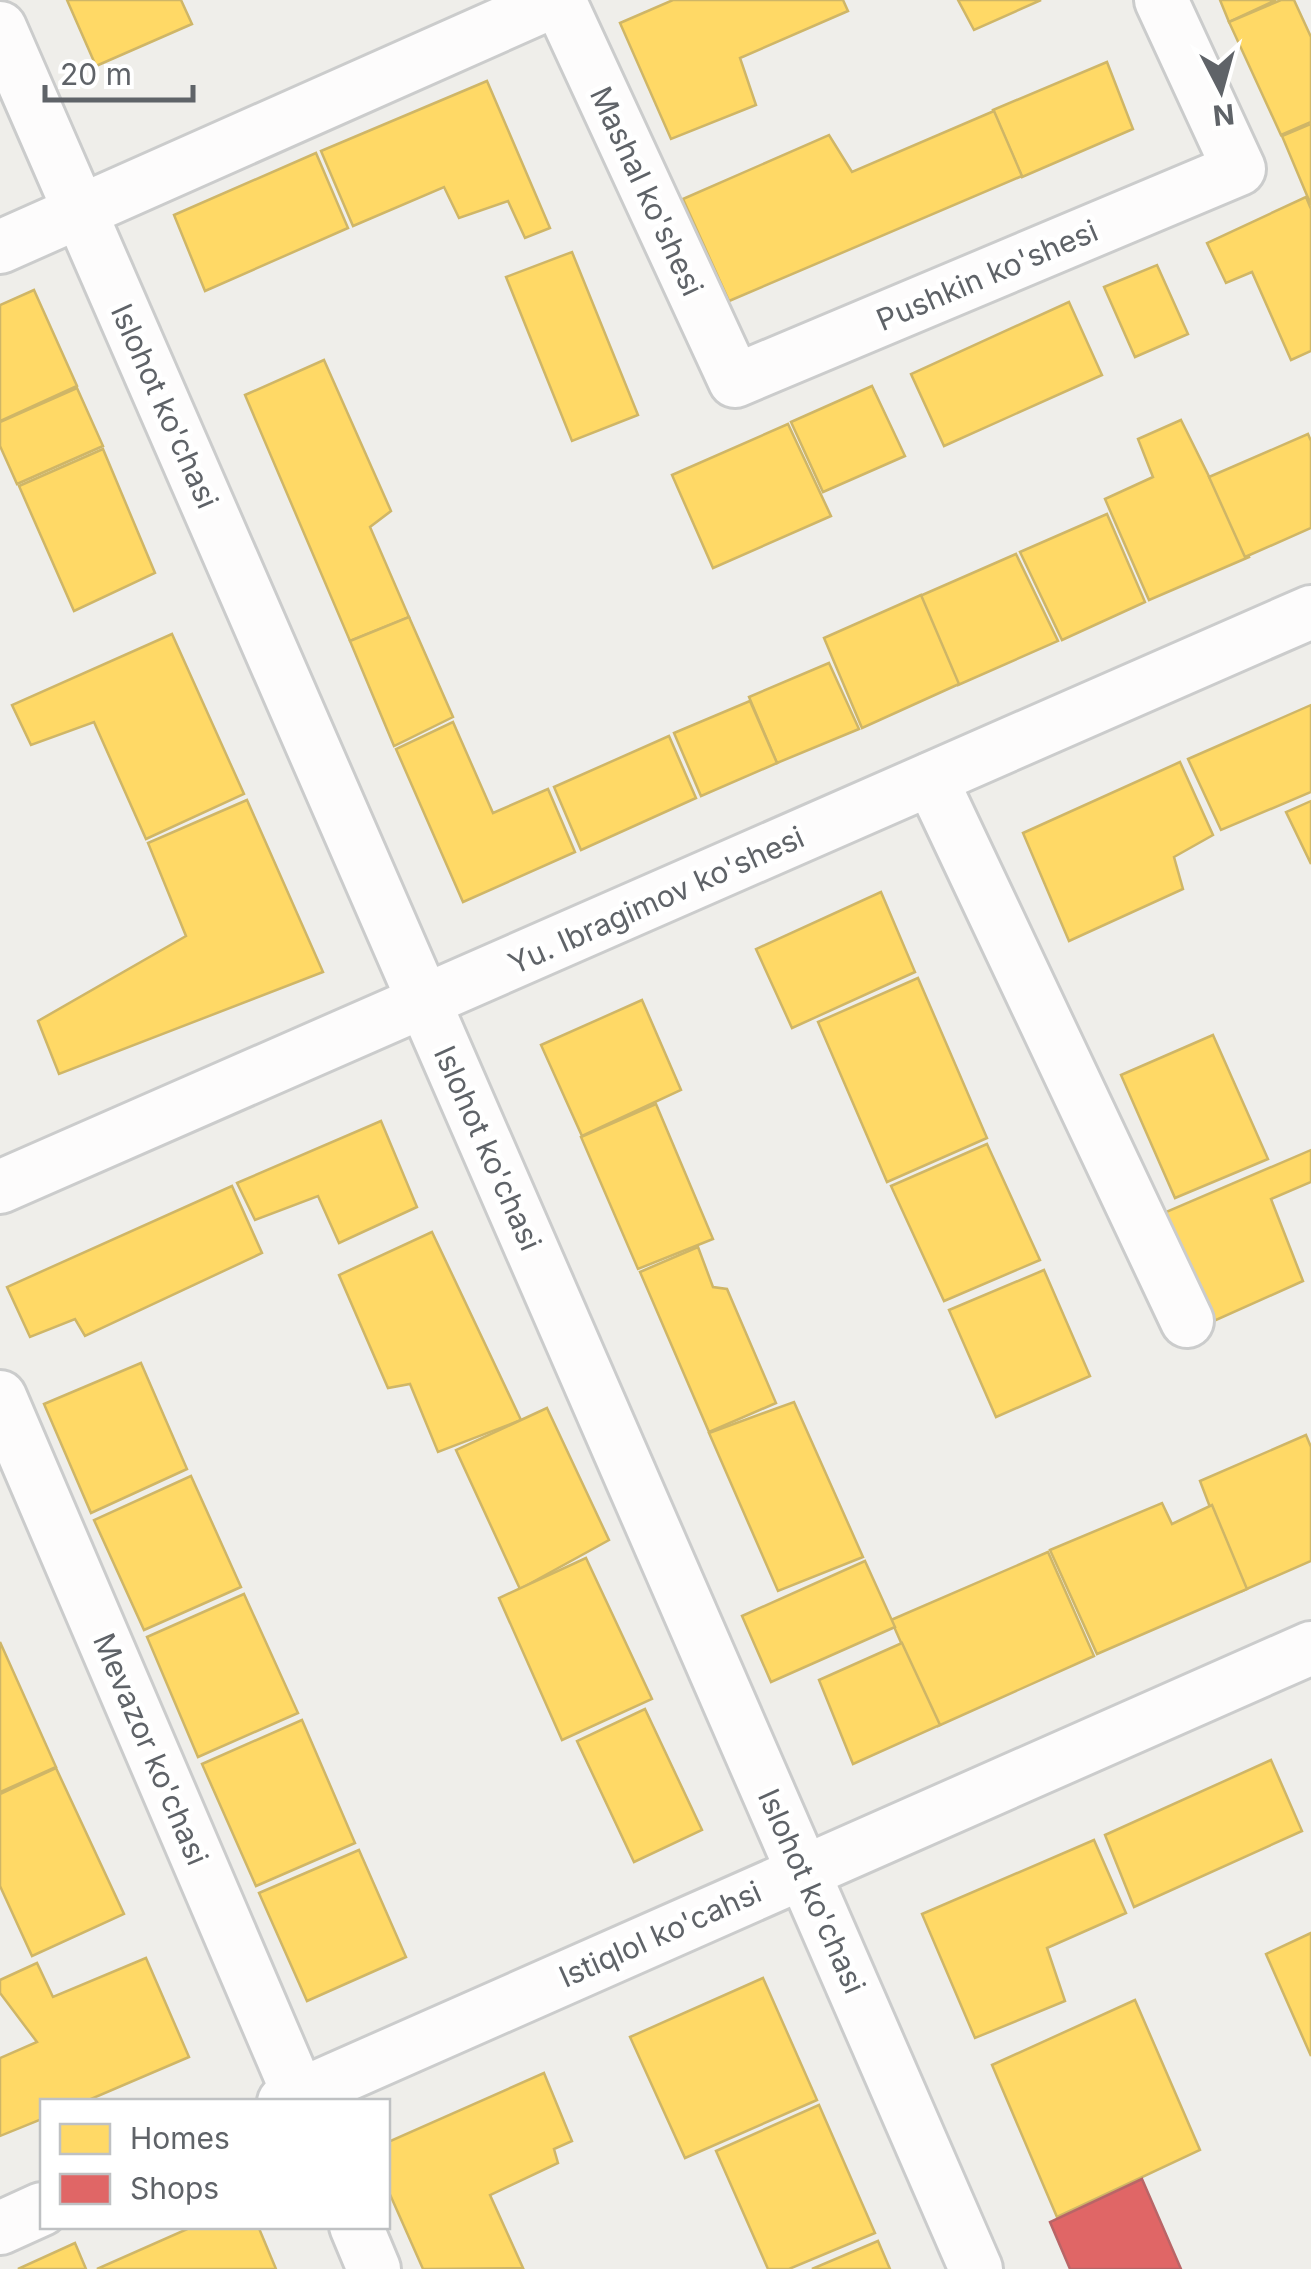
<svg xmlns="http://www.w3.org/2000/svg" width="1311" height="2269" font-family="Inter,sans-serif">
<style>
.homes{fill:#ffd966;stroke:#cfb667;stroke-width:2.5}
.shops{fill:#e06666;stroke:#b96567;stroke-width:2.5}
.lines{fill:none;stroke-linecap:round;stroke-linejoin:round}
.minor-casing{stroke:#cbcccc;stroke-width:58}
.minor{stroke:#fdfcfc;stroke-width:52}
.labels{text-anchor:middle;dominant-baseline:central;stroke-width:10;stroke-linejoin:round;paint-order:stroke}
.street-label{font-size:30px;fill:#5f6368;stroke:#fff}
</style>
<rect width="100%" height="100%" fill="#efeeea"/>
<g class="homes">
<path d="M 67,0 L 181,0 L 192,24 L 96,66 Z"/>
<path d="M 673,0 L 843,0 L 848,11 L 740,58 L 756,105 L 671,139 L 620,23 Z"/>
<path d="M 958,0 L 1041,0 L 974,30 Z"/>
<path d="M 1220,0 L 1276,0 L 1229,22 Z"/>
<path d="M 1281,0 L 1294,0 L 1311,37 L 1311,122 L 1281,135 L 1229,22 Z"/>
<path d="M 1107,62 L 1133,129 L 1022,177 L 993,110 Z"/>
<path d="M 487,81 L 550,228 L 525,238 L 508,201 L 459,218 L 444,187 L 353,226 L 321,151 Z"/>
<path d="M 994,111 L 1022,176 L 729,301 L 683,199 L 829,135 L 852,172 Z"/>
<path d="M 1311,124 L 1311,205 L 1282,136 Z"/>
<path d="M 316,153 L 348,228 L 205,291 L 174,215 Z"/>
<path d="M 1306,197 L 1311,209 L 1311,351 L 1291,360 L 1252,272 L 1226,283 L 1207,243 Z"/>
<path d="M 572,252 L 638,415 L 572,441 L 506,277 Z"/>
<path d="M 1157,265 L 1188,334 L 1135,357 L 1104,287 Z"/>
<path d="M 34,290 L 77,386 L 0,421 L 0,305 Z"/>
<path d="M 1069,302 L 1102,375 L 944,446 L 911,374 Z"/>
<path d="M 324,360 L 391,511 L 370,527 L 409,617 L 350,641 L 245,395 Z"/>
<path d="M 872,386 L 905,456 L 823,492 L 791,422 Z"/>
<path d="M 77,388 L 103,446 L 17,484 L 0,446 L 0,422 Z"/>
<path d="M 1181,420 L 1249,557 L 1149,600 L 1105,499 L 1153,477 L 1138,439 Z"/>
<path d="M 788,424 L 831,516 L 713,568 L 672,475 Z"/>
<path d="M 1308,434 L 1311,441 L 1311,528 L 1245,557 L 1209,477 Z"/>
<path d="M 103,449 L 155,573 L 74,611 L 19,486 Z"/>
<path d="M 1107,514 L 1145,602 L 1062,640 L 1020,552 Z"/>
<path d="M 1016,554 L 1058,641 L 958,685 L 920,596 Z"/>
<path d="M 921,595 L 959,684 L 862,728 L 824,638 Z"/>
<path d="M 409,617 L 453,717 L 394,746 L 350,641 Z"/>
<path d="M 172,634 L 244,794 L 146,839 L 94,722 L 31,745 L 12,705 Z"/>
<path d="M 829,663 L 859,729 L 777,763 L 749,697 Z"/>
<path d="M 750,701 L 777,763 L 701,796 L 674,733 Z"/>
<path d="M 1311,705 L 1311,792 L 1221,830 L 1188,759 Z"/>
<path d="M 453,722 L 493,813 L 548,789 L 575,852 L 463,902 L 396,749 Z"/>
<path d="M 669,736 L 696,798 L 581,850 L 554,787 Z"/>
<path d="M 1180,762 L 1213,835 L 1174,857 L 1183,889 L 1069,941 L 1023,833 Z"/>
<path d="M 247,800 L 323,972 L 59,1074 L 38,1021 L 186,936 L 148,843 Z"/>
<path d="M 1311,801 L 1311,864 L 1286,812 Z"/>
<path d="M 881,892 L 915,972 L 792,1028 L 756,949 Z"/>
<path d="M 918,978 L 987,1138 L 887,1182 L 818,1022 Z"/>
<path d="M 642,1000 L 681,1090 L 582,1136 L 541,1045 Z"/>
<path d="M 1213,1035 L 1268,1159 L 1175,1198 L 1121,1075 Z"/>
<path d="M 656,1104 L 713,1239 L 638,1269 L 581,1137 Z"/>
<path d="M 381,1121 L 417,1207 L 339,1243 L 318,1196 L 255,1220 L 237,1183 Z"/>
<path d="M 987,1144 L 1040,1260 L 944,1301 L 891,1186 Z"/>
<path d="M 1311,1150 L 1311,1182 L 1271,1199 L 1303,1281 L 1169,1341 L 1158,1315 L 1159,1215 Z"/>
<path d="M 232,1186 L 262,1253 L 85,1336 L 75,1319 L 30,1337 L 7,1287 Z"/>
<path d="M 432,1232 L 521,1420 L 438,1452 L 410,1384 L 388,1388 L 339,1275 Z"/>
<path d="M 698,1247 L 713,1287 L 727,1289 L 776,1403 L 709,1432 L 640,1272 Z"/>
<path d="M 1044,1270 L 1090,1376 L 996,1417 L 949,1310 Z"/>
<path d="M 141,1363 L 187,1469 L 91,1513 L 44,1404 Z"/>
<path d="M 794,1402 L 863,1557 L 778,1591 L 709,1433 Z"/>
<path d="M 547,1408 L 609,1540 L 520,1589 L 456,1450 Z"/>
<path d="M 1306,1435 L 1311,1447 L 1311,1561 L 1242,1591 L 1200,1481 Z"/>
<path d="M 191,1476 L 241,1587 L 144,1630 L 94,1520 Z"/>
<path d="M 1162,1503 L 1172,1524 L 1212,1505 L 1247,1589 L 1097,1654 L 1050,1550 Z"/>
<path d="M 1048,1552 L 1094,1656 L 938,1726 L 891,1620 Z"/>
<path d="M 586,1558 L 652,1699 L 562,1740 L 499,1598 Z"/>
<path d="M 865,1561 L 895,1627 L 771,1682 L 742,1616 Z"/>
<path d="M 244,1594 L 298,1713 L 198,1757 L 147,1637 Z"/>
<path d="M 0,1642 L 56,1767 L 0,1792 Z"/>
<path d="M 902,1643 L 940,1725 L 853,1764 L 819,1680 Z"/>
<path d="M 645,1709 L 702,1830 L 634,1862 L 577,1741 Z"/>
<path d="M 302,1720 L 355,1843 L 256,1886 L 202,1764 Z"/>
<path d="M 1271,1760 L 1302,1831 L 1134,1907 L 1105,1835 Z"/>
<path d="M 56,1768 L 124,1914 L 32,1956 L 0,1886 L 0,1794 Z"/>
<path d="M 1094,1840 L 1126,1913 L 1047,1948 L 1065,2001 L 975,2038 L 922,1914 Z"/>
<path d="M 359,1850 L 406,1957 L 307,2001 L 259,1893 Z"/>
<path d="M 1311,1933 L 1311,2056 L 1266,1954 Z"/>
<path d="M 146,1958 L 189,2057 L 84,2102 L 42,2102 L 42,2119 L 0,2136 L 0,2058 L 37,2042 L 0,1993 L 0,1980 L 37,1963 L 53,1997 Z"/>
<path d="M 763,1978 L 817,2100 L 685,2158 L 630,2037 Z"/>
<path d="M 1135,2000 L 1200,2150 L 1057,2217 L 992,2065 Z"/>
<path d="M 544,2073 L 572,2141 L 554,2149 L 558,2163 L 490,2195 L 523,2268 L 423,2269 L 388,2190 L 388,2142 Z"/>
<path d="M 819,2105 L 875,2233 L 789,2269 L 768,2269 L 716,2151 Z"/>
<path d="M 194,2226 L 258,2226 L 276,2269 L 97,2269 Z"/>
<path d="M 878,2241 L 890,2269 L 812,2269 Z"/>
<path d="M 75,2243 L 86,2269 L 18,2269 Z"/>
</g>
<path class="shops" d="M 1142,2179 L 1181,2269 L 1070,2269 L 1050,2222 Z"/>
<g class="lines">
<g class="minor-casing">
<g id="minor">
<path d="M 559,0 L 735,381 L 1239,169 L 1161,0"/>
<path d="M 0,28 L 976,2269"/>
<path d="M 0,247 L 556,0"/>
<path d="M 931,779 L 1187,1321"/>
<path d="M 0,1187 L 1311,612"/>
<path d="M 0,1397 L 302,2102"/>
<path d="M 284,2102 L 1311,1648"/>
<path d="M 356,2226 L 374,2269"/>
<path d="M 0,2228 L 42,2209"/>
</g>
</g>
<use href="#minor" class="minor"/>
</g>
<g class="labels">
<g class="street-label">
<text transform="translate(647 191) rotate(65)">Mashal ko'shesi</text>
<text transform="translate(987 275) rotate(-23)">Pushkin ko'shesi</text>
<text transform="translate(165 406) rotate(66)">Islohot ko'chasi</text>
<text transform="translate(656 900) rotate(-24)">Yu. Ibragimov ko'shesi</text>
<text transform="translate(488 1148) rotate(66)">Islohot ko'chasi</text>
<text transform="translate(151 1749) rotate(67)">Mevazor ko'chasi</text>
<text transform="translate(812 1891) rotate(66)">Islohot ko'chasi</text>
<text transform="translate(660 1934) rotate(-24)">Istiqlol ko'cahsi</text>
</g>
</g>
<rect x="40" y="2099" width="350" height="130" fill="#ffffff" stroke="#bfc1c3" stroke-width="2.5"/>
<rect x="60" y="2124" width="50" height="30" fill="#ffd966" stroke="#bfc1c3" stroke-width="2.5"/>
<text x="130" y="2149" font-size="30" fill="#5f6368">Homes</text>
<rect x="60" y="2174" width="50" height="30" fill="#e06666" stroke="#bfc1c3" stroke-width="2.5"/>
<text x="130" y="2199" font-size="30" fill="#5f6368">Shops</text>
<g transform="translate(1221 90) rotate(174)" stroke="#ffffff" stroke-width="8" paint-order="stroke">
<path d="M0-8L18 38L0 25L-18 38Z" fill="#5f6368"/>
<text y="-15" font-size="28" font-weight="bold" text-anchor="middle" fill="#5f6368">N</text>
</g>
<path d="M45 85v15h148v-15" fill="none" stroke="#5f6368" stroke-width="5"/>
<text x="60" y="85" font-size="30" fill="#5f6368" stroke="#ffffff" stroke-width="8" paint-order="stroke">20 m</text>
</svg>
